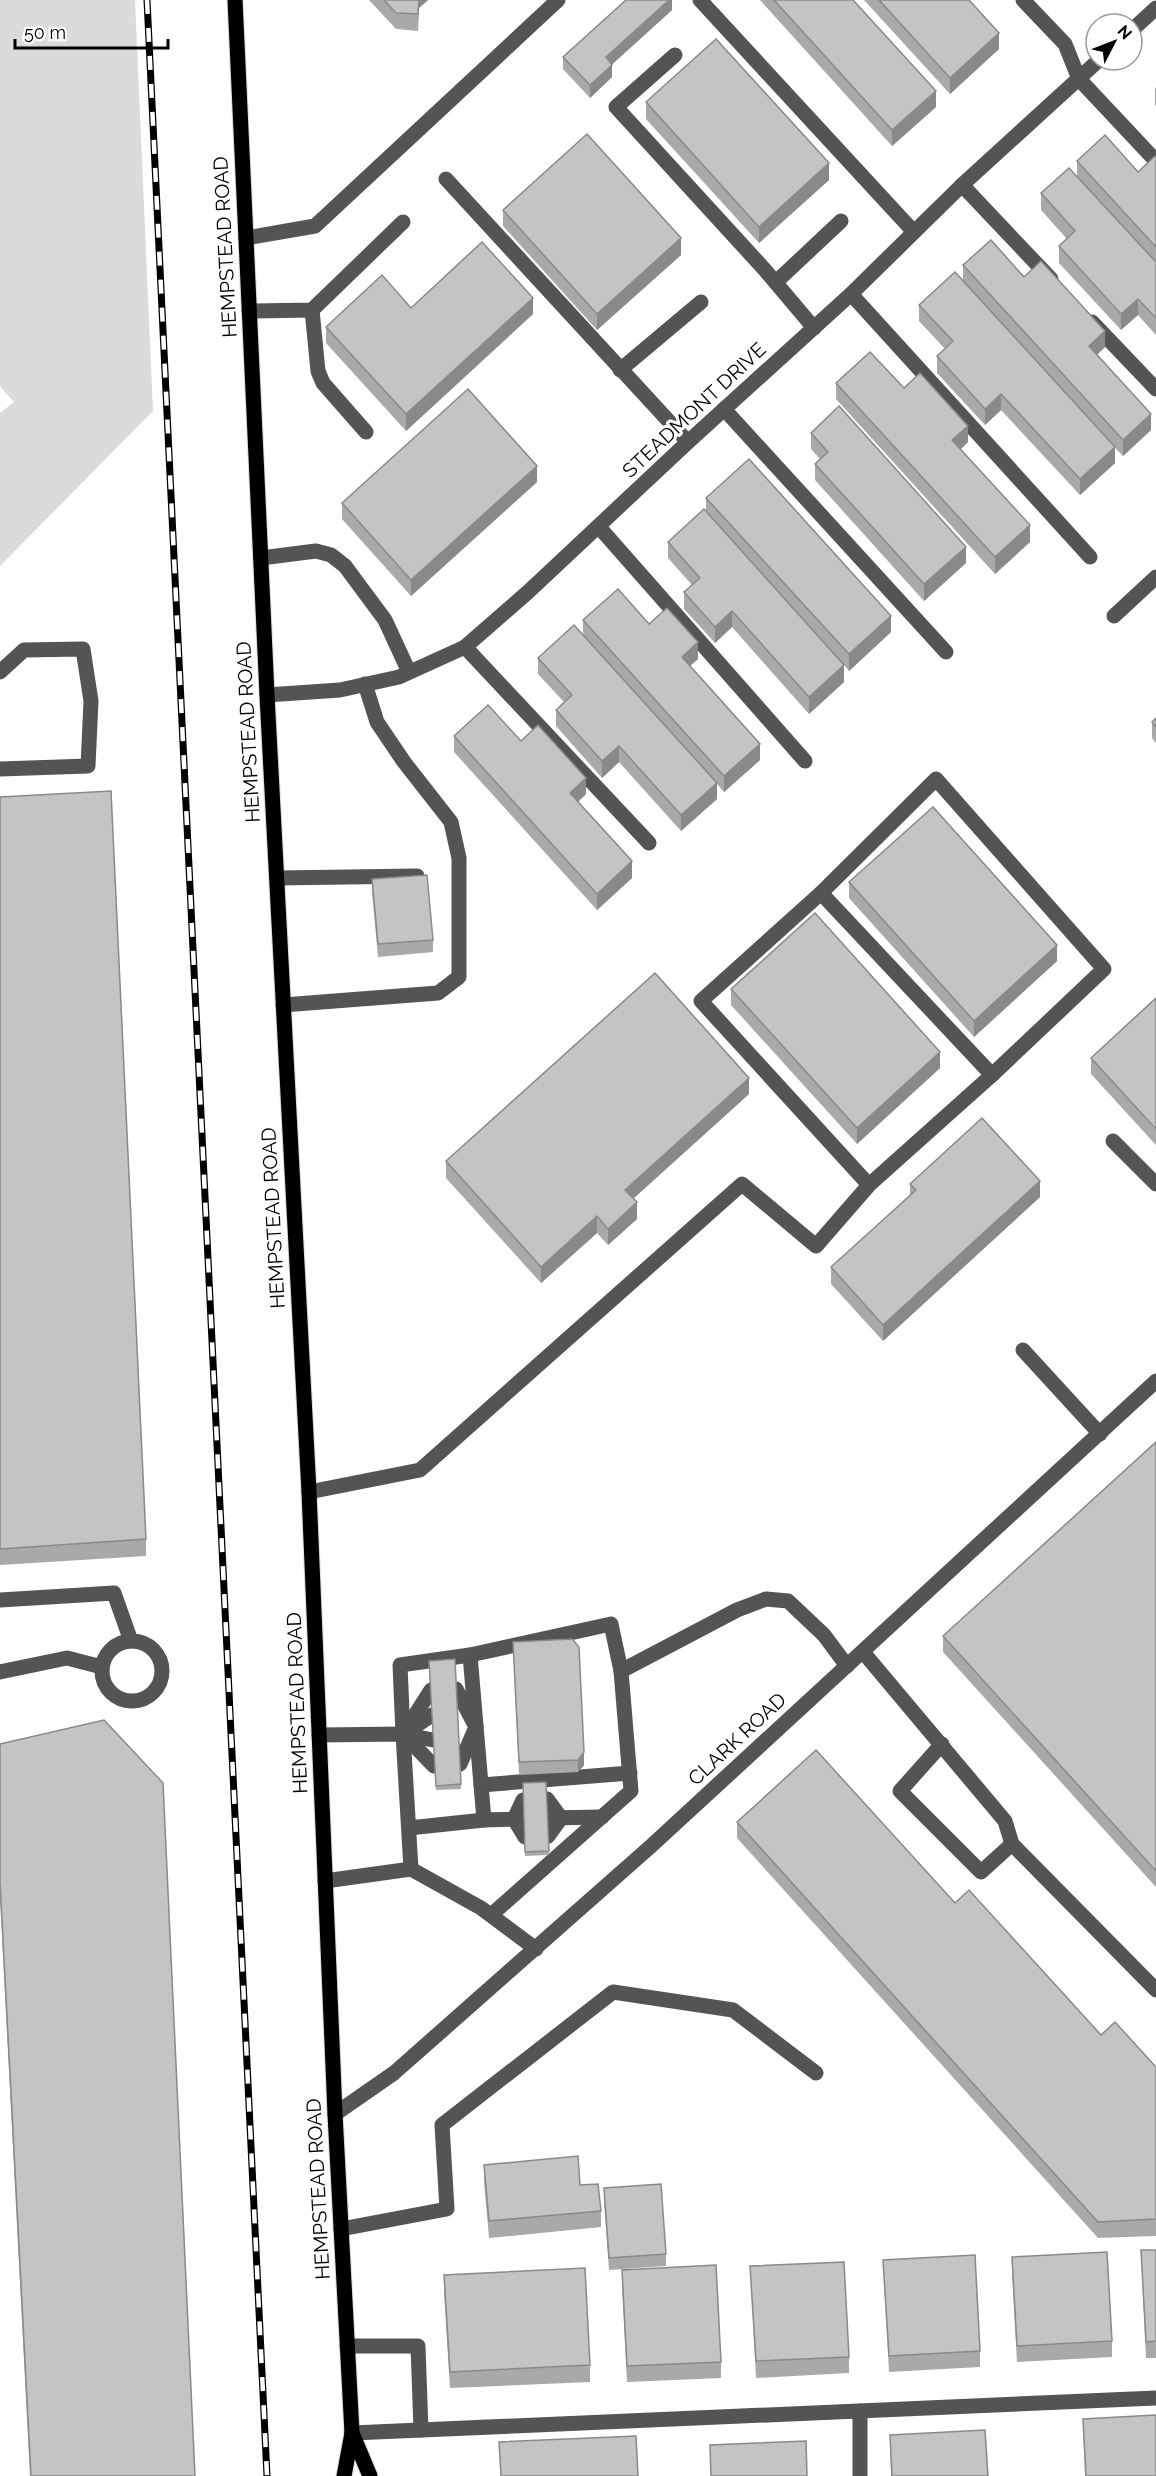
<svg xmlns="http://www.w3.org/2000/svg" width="1156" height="2476" font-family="Raleway,sans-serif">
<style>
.green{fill:#dbdbdb}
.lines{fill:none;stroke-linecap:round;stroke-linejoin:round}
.major-casing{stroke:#dbdbdb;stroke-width:17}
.minor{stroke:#545454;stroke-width:15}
.major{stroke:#000;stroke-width:15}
.rail-casing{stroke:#000;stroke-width:7}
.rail{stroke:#fff;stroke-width:4.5;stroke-dasharray:14;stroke-linecap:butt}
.wall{fill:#a9a9a9}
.shaded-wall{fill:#898989}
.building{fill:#c4c4c4;stroke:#898989;stroke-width:1.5}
.labels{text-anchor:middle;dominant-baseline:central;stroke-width:6;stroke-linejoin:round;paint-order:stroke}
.street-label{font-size:20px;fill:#000;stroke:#fff}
</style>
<rect width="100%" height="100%" fill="#fff"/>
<path class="green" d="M 0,0 L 135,0 L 153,411 L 0,566 L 0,413 L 14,402 L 0,386 Z"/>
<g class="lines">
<g class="major-casing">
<g id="major">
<path d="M 235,0 L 267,695 L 309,1492 L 335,2114 L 352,2433 L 344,2476"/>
<path d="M 352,2433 L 370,2476"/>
</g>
</g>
<g class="minor">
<path d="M 700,0 L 914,232"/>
<path d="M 1023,0 L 1065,44 L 1079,79 L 1156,161"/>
<path d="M 1132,30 L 1156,8"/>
<path d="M 675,55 L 616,107 L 765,270 L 814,328"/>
<path d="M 446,179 L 688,442"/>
<path d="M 962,185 L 1051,279"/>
<path d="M 246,238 L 315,226 L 558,0"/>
<path d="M 776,282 L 841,221"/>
<path d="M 851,294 L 1090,557"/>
<path d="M 312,310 L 318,371 L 323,383 L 366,432"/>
<path d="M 249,311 L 312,310 L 403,222"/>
<path d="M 1092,322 L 1156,389"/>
<path d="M 620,370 L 701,302"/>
<path d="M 724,409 L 946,652"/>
<path d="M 599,527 L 805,761"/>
<path d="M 261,558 L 316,551 L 331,555 L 345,566 L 385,620 L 409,672"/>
<path d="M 1114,616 L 1156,577"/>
<path d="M 465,647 L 649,843"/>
<path d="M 0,672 L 24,650 L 83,649 L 91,701 L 88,766 L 0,769"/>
<path d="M 267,695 L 340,690 L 399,677 L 465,647 L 528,592 L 688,442 L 851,294 L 962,185 L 1099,60"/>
<path d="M 277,878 L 417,876"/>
<path d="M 821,893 L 992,1075"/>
<path d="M 283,1005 L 438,993 L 459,977 L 459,858 L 451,822 L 404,762 L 377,722 L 365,684"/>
<path d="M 1113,1141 L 1156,1184"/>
<path d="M 1023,1350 L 1100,1434"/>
<path d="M 309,1492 L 420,1470 L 742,1184 L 816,1246 L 869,1185 L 992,1075 L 1104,969 L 936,779 L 821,893 L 701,1001 L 869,1185"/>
<path d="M 0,1600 L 114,1593 L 131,1641"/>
<circle cx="132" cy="1671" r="30"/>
<path d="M 863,1652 L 1005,1821 L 1012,1844 L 1156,1990"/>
<path d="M 470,1655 L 484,1820 L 514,1819 L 523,1800"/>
<path d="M 621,1671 L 737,1610 L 766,1599 L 788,1601 L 824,1635 L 847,1666"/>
<path d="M 0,1672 L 67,1658 L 102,1667"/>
<path d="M 456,1689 L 476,1727 L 460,1764"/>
<path d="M 431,1690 L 403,1734 L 434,1766"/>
<path d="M 408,1731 L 432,1715"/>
<path d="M 403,1734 L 400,1665 L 470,1655 L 611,1624 L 621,1671 L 631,1791 L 491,1915"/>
<path d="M 403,1734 L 433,1740"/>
<path d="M 319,1735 L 403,1734 L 411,1869"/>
<path d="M 942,1744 L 900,1791 L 981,1872 L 1012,1844"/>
<path d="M 481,1785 L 630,1773"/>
<path d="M 547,1799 L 561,1818"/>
<path d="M 548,1818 L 602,1817"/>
<path d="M 523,1819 L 514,1819 L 525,1837"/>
<path d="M 409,1828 L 484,1820"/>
<path d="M 548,1836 L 561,1818"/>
<path d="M 325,1881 L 411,1869 L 481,1908 L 536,1949"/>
<path d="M 335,2114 L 394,2073 L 650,1847 L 1156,1381"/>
<path d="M 341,2229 L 447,2209 L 442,2125 L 613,1992 L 733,2010 L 816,2073"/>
<path d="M 347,2346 L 418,2346 L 421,2430"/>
<path d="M 352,2433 L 1156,2398"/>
<path d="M 860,2476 L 860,2411"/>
</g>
<use href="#major" class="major"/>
<g class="rail-casing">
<path id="rail" d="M 147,0 L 267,2476"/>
</g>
<use href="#rail" class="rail"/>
</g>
<g class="wall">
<path d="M 369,0 L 428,0 L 419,8 L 418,31 L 396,29 Z"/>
<path d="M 672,0 L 672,10 L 612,64 L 612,77 L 590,98 L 563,69 L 563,57 Z"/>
<path d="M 760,0 L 853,0 L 936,107 L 892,146 Z"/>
<path d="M 864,0 L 969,0 L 999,49 L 950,94 Z"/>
<path d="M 1156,87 L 1156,106 L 1155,105 L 1155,89 Z"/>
<path d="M 646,102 L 829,180 L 759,243 L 646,119 Z"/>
<path d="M 1156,157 L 1156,335 L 1138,315 L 1121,330 L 1059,263 L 1059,246 L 1067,239 L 1041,210 L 1041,193 L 1077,177 L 1077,161 L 1138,172 Z"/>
<path d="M 503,210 L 681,255 L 597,330 L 503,226 Z"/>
<path d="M 963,265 L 1024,277 L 1105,347 L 1097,355 L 1151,430 L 1123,456 L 1115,448 L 1115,463 L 1080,495 L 1001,410 L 985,425 L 937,373 L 937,356 L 945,349 L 919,321 L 919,305 L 963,280 Z"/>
<path d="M 533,314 L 406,431 L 326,343 L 326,327 Z"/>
<path d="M 836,383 L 904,388 L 968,442 L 961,449 L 1030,542 L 995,574 L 836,399 Z"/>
<path d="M 811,433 L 966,563 L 924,601 L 815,480 L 815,464 L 820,459 L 811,449 Z"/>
<path d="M 537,482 L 411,596 L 342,519 L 342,503 Z"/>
<path d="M 706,498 L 891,632 L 849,671 L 844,665 L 844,682 L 809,714 L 732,627 L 715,643 L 684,609 L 684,592 L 692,585 L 668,558 L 668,542 L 706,512 Z"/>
<path d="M 583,620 L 649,624 L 698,659 L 690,666 L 760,760 L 724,792 L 717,784 L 717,799 L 681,831 L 619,762 L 602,778 L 556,726 L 556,710 L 564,702 L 538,674 L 538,658 L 583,635 Z"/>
<path d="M 1156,718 L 1156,743 L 1152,738 L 1152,722 Z"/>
<path d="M 454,736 L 586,794 L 578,802 L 632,878 L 597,910 L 454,752 Z"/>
<path d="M 0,797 L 146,1539 L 146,1556 L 0,1565 Z"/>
<path d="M 372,879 L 433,940 L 433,952 L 378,957 L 372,892 Z"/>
<path d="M 849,882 L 1057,961 L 974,1037 L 849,898 Z"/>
<path d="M 731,989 L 940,1068 L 857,1144 L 731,1005 Z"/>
<path d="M 1156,998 L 1156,1145 L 1091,1074 L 1091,1058 Z"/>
<path d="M 749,1094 L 634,1198 L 637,1219 L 608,1245 L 597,1233 L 541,1283 L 446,1178 L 446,1161 Z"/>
<path d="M 910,1184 L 1040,1197 L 883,1341 L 831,1284 L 831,1267 L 910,1195 Z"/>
<path d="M 1156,1442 L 1156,1887 L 943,1652 L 943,1636 Z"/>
<path d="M 513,1642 L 584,1765 L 578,1772 L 519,1775 Z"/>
<path d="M 455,1659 L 461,1789 L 436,1790 L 429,1661 Z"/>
<path d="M 0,1744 L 195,2476 L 30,2476 L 0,1898 Z"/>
<path d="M 546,1782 L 549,1855 L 525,1856 L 523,1783 Z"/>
<path d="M 737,1822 L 955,1903 L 1101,2035 L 1156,2067 L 1156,2236 L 1098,2238 L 737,1838 Z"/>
<path d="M 484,2165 L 580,2185 L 601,2211 L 601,2227 L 489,2238 L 484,2181 Z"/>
<path d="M 604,2188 L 666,2254 L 666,2266 L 609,2270 L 604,2201 Z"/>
<path d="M 1141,2250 L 1156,2250 L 1156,2358 L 1146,2358 Z"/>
<path d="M 1012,2257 L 1112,2341 L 1112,2357 L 1017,2362 L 1012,2273 Z"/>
<path d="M 883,2260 L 980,2351 L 980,2367 L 889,2372 Z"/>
<path d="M 750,2266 L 849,2357 L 849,2373 L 756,2378 Z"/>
<path d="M 622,2270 L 721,2362 L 721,2378 L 627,2382 L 622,2286 Z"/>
<path d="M 444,2275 L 590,2365 L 590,2382 L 450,2388 L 444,2292 Z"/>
<path d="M 1083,2419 L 1156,2476 L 1085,2476 Z"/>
<path d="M 890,2435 L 988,2476 L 891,2476 Z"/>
</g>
<g class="shaded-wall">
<path d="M 419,0 L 428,0 L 419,8 L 418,31 Z"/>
<path d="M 669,0 L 672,0 L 672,10 L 606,70 L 606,57 Z"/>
<path d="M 999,33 L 999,49 L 950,94 L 950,78 Z"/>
<path d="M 612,65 L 612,77 L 590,98 L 590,85 Z"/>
<path d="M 936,91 L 936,107 L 892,146 L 892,130 Z"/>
<path d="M 829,163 L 829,180 L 759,243 L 759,227 Z"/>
<path d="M 681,238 L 681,255 L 597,330 L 597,314 Z"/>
<path d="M 533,298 L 533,314 L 406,431 L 406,414 Z"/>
<path d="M 1138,299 L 1138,315 L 1121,330 L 1121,314 Z"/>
<path d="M 1105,331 L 1105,347 L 1089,362 L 1089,346 Z"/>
<path d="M 1001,394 L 1001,410 L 985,425 L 985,409 Z"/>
<path d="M 1151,414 L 1151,430 L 1123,456 L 1123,440 Z"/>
<path d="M 968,426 L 968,442 L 952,457 L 952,440 Z"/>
<path d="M 1115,447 L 1115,463 L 1080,495 L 1080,479 Z"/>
<path d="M 537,466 L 537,482 L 411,596 L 411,580 Z"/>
<path d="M 1030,525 L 1030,542 L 995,574 L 995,557 Z"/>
<path d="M 966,547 L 966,563 L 924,601 L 924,584 Z"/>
<path d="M 732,611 L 732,627 L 715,643 L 715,627 Z"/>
<path d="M 891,616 L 891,632 L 849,671 L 849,654 Z"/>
<path d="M 698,642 L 698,659 L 682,673 L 682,657 Z"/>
<path d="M 844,665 L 844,682 L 809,714 L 809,697 Z"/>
<path d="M 760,744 L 760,760 L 724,792 L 724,776 Z"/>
<path d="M 619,746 L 619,762 L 602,778 L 602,761 Z"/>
<path d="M 586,778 L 586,794 L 570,809 L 570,793 Z"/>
<path d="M 717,783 L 717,799 L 681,831 L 681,815 Z"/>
<path d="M 632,861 L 632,878 L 597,910 L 597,894 Z"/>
<path d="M 1057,945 L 1057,961 L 974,1037 L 974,1021 Z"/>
<path d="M 940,1052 L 940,1068 L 857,1144 L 857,1128 Z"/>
<path d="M 749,1078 L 749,1094 L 625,1206 L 625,1190 Z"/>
<path d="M 1040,1181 L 1040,1197 L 883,1341 L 883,1325 Z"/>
<path d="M 637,1202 L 637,1219 L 608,1245 L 608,1229 Z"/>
<path d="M 597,1216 L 597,1233 L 541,1283 L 541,1267 Z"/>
<path d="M 584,1752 L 584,1765 L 578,1772 L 578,1760 Z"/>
</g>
<g class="building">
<path d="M 384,0 L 419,0 L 418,14 L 396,13 Z"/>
<path d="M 626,0 L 669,0 L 606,57 L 612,65 L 590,85 L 563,57 Z"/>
<path d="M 774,0 L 853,0 L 936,91 L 892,130 Z"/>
<path d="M 879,0 L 969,0 L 999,33 L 950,78 Z"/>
<path d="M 716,39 L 829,163 L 759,227 L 646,102 Z"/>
<path d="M 587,134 L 681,238 L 597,314 L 503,210 Z"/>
<path d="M 1105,135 L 1138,172 L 1155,156 L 1156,157 L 1156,247 L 1077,161 Z"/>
<path d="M 1069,168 L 1156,262 L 1156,318 L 1138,299 L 1121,314 L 1059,246 L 1075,231 L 1041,193 Z"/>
<path d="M 991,240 L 1024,277 L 1041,261 L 1105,331 L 1089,346 L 1151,414 L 1123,440 L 963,265 Z"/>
<path d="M 482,242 L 533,298 L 406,414 L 326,327 L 382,275 L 411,308 Z"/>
<path d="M 955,272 L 1115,447 L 1080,479 L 1001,394 L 985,409 L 937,356 L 953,341 L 919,305 Z"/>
<path d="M 870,352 L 904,388 L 920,373 L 968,426 L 952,440 L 1030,525 L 995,557 L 836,383 Z"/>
<path d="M 468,389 L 537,466 L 411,580 L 342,503 Z"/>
<path d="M 839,406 L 966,547 L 924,584 L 815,464 L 828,452 L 811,433 Z"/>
<path d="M 749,459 L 891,616 L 849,654 L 706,498 Z"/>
<path d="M 704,509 L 844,665 L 809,697 L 732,611 L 715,627 L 684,592 L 700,578 L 668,542 Z"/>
<path d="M 618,589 L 649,624 L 667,608 L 698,642 L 682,657 L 760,744 L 724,776 L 583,620 Z"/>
<path d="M 574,625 L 717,783 L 681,815 L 619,746 L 602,761 L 556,710 L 572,695 L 538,658 Z"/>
<path d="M 488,705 L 521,741 L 538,725 L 586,778 L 570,793 L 632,861 L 597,894 L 454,736 Z"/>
<path d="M 1156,718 L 1156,727 L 1152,722 Z"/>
<path d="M 111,791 L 146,1539 L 0,1549 L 0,797 Z"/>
<path d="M 933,807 L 1057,945 L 974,1021 L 849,882 Z"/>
<path d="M 427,875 L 433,940 L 378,944 L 372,879 Z"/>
<path d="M 815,913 L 940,1052 L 857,1128 L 731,989 Z"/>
<path d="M 655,973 L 749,1078 L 625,1190 L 637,1202 L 608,1229 L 597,1216 L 541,1267 L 446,1161 Z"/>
<path d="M 1156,998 L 1156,1129 L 1091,1058 Z"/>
<path d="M 982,1118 L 1040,1181 L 883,1325 L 831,1267 L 916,1190 L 910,1184 Z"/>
<path d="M 1156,1442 L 1156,1871 L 943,1636 Z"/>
<path d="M 572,1639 L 579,1647 L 584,1752 L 578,1760 L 519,1762 L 513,1642 Z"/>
<path d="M 455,1659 L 461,1784 L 436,1786 L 429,1661 Z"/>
<path d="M 104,1720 L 163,1783 L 195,2476 L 31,2476 L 0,1882 L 0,1744 Z"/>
<path d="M 816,1750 L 955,1903 L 969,1890 L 1101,2035 L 1115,2022 L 1156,2067 L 1156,2219 L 1098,2222 L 737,1822 Z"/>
<path d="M 546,1782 L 549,1851 L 525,1852 L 523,1783 Z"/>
<path d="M 578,2156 L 580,2185 L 598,2184 L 601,2211 L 489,2221 L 484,2165 Z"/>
<path d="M 661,2184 L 666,2254 L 609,2258 L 604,2188 Z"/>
<path d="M 1141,2250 L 1156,2250 L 1156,2341 L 1146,2342 Z"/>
<path d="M 1107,2252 L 1112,2341 L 1017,2346 L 1012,2257 Z"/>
<path d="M 975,2255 L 980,2351 L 889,2356 L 883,2260 Z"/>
<path d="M 844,2262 L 849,2357 L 756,2361 L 750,2266 Z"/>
<path d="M 716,2265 L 721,2362 L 627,2366 L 622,2270 Z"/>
<path d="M 585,2268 L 590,2365 L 450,2372 L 444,2275 Z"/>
<path d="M 1156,2415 L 1156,2476 L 1086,2476 L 1083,2419 Z"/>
<path d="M 985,2430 L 988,2476 L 892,2476 L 890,2435 Z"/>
<path d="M 636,2436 L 638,2476 L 501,2476 L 499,2442 Z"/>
<path d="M 806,2441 L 807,2476 L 711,2476 L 710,2445 Z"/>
</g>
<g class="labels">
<g class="street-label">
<text transform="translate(225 247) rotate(-93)">HEMPSTEAD ROAD</text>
<text transform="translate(694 410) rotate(-43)">STEADMONT DRIVE</text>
<text transform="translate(248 732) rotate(-93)">HEMPSTEAD ROAD</text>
<text transform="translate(273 1218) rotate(-93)">HEMPSTEAD ROAD</text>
<text transform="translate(297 1703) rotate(-92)">HEMPSTEAD ROAD</text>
<text transform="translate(737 1739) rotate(-43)">CLARK ROAD</text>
<text transform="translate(318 2189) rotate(-93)">HEMPSTEAD ROAD</text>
</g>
</g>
<g transform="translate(1114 42) rotate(48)"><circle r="28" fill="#ffffff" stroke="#999999" stroke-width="1.5"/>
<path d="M0-4.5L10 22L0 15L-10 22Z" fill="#000000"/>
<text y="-9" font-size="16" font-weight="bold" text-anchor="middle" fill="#000000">N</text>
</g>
<path d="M15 39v9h153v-9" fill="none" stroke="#000000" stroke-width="3"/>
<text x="24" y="39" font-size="18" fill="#000000" stroke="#ffffff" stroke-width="4.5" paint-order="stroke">50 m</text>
</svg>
